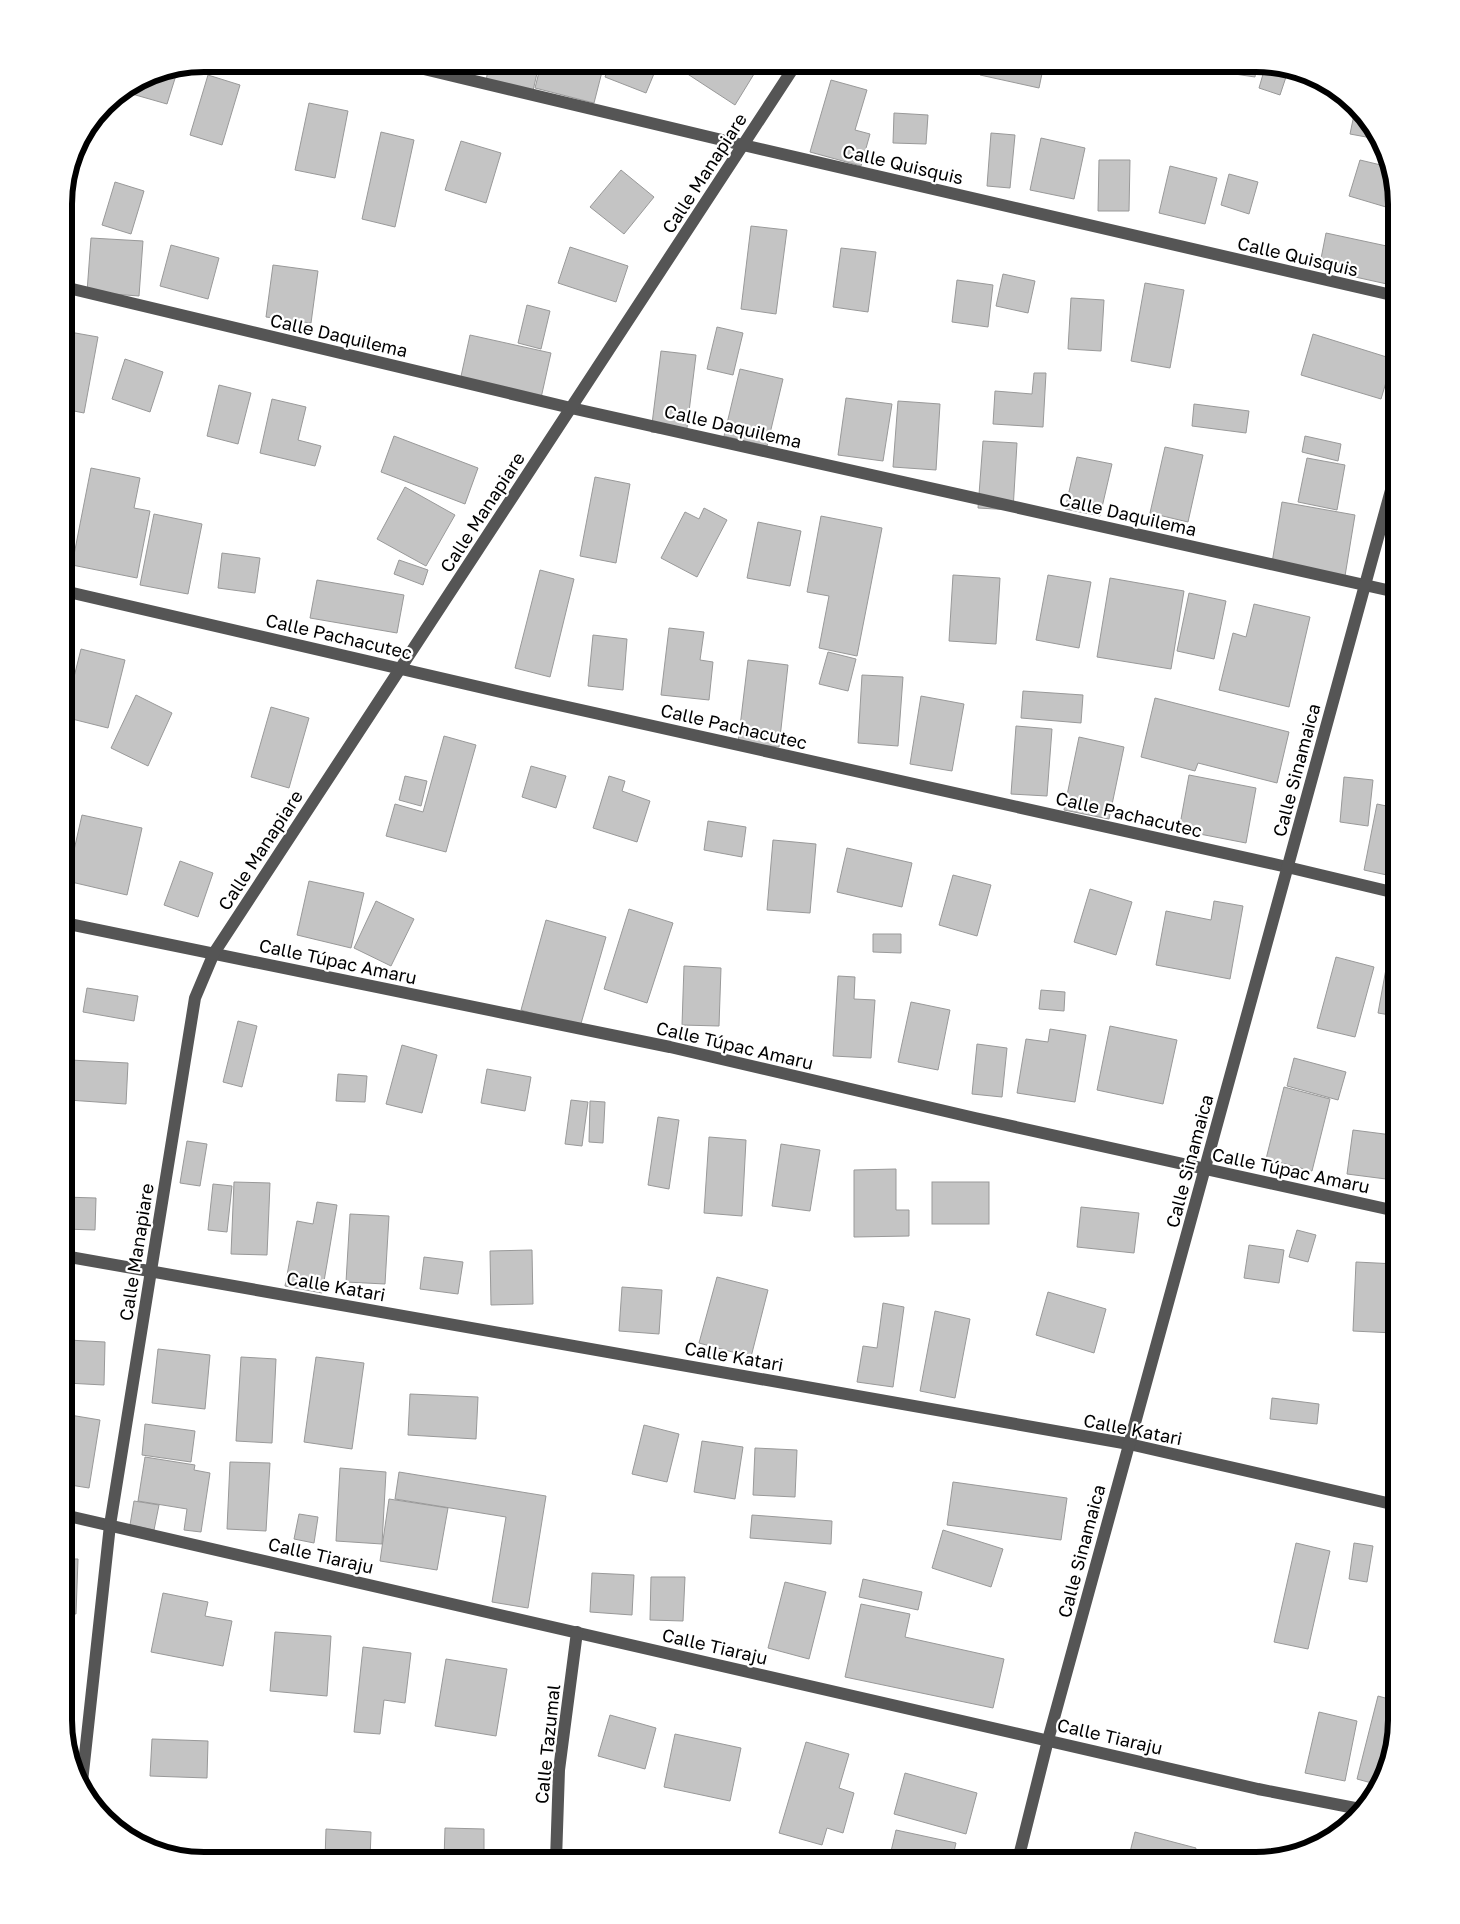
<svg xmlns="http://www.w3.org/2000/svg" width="1460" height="1924" font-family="'Golos Text',sans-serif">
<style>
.building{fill:#c4c4c4;stroke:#999}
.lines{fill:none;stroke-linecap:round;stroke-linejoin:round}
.minor{stroke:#555;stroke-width:12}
.labels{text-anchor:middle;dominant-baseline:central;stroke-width:4.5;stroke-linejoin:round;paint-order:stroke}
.street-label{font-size:18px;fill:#000;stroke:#fff}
.rim{fill:none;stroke:#000;stroke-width:6}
</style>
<rect width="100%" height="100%" fill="#fff"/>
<g class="building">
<path d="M 489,64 L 539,64 L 533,91 L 486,81 Z"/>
<path d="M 541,64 L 604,64 L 594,103 L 535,88 Z"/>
<path d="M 610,64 L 658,64 L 646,93 L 605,77 Z"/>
<path d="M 691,64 L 739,64 L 754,74 L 735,105 L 686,73 Z"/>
<path d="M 983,64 L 1044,64 L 1039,88 L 980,75 Z"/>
<path d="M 1185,64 L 1220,64 L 1218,72 L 1185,66 Z"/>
<path d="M 1222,64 L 1257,64 L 1255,77 L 1221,72 Z"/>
<path d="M 1266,64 L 1288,71 L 1280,95 L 1259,88 Z"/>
<path d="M 171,70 L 177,72 L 167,104 L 132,94 L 135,84 L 151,74 Z"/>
<path d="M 208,75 L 240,85 L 222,145 L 190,135 Z"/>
<path d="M 831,80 L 867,90 L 855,130 L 870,134 L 861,166 L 810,152 Z"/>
<path d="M 309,103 L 348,111 L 335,178 L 295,170 Z"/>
<path d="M 1355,110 L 1373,126 L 1377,139 L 1350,134 Z"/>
<path d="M 894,113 L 928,115 L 926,144 L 893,143 Z"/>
<path d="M 381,132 L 414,140 L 395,227 L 362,219 Z"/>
<path d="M 991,133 L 1015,135 L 1010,188 L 987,186 Z"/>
<path d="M 1041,138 L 1085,148 L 1074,199 L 1030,190 Z"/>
<path d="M 461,141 L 501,153 L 486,203 L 445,190 Z"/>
<path d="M 1099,160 L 1130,160 L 1129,211 L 1098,211 Z"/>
<path d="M 1360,160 L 1385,166 L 1396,204 L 1396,210 L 1349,196 Z"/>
<path d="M 1170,166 L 1217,178 L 1205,224 L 1159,213 Z"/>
<path d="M 621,170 L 654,197 L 624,234 L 590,207 Z"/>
<path d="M 1229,174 L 1258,182 L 1249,214 L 1221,205 Z"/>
<path d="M 115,182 L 144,191 L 131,234 L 102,225 Z"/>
<path d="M 751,226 L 787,230 L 776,314 L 741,309 Z"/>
<path d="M 1326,233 L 1396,248 L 1396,286 L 1319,269 Z"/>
<path d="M 91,238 L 143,241 L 139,296 L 87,292 Z"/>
<path d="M 171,245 L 219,258 L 208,299 L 160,286 Z"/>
<path d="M 570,247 L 628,266 L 616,302 L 558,283 Z"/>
<path d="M 841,248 L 876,252 L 868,312 L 833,307 Z"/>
<path d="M 273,265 L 318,271 L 311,323 L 266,317 Z"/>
<path d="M 1003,274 L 1035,281 L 1028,313 L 996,306 Z"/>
<path d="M 957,280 L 993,285 L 988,327 L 952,322 Z"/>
<path d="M 1145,283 L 1184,290 L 1170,368 L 1131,361 Z"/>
<path d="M 1071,298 L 1104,300 L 1101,351 L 1068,349 Z"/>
<path d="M 527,305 L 550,311 L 541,349 L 518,343 Z"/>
<path d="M 717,327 L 743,333 L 733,375 L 707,369 Z"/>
<path d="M 64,331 L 98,337 L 84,413 L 64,409 Z"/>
<path d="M 1313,334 L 1393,359 L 1381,399 L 1301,375 Z"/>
<path d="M 470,335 L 551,353 L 541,398 L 460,381 Z"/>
<path d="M 661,351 L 696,355 L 686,436 L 651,432 Z"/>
<path d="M 125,359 L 163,372 L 150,412 L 112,399 Z"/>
<path d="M 740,369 L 783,379 L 767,446 L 724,436 Z"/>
<path d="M 1034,373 L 1046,373 L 1043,427 L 993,424 L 995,391 L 1032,394 Z"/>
<path d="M 219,385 L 251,393 L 238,444 L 207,436 Z"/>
<path d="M 846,398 L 892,404 L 883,461 L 838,455 Z"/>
<path d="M 272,399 L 306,407 L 298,440 L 321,446 L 315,466 L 260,453 Z"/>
<path d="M 898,401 L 940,404 L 936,470 L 893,467 Z"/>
<path d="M 1194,404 L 1249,411 L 1246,433 L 1192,426 Z"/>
<path d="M 394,436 L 478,468 L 465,504 L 381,472 Z"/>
<path d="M 1305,436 L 1341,444 L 1338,461 L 1302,452 Z"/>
<path d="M 983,441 L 1017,443 L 1013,510 L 978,508 Z"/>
<path d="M 1165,447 L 1203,455 L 1188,522 L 1150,513 Z"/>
<path d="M 1077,457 L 1112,464 L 1100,516 L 1065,509 Z"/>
<path d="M 1307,458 L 1345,465 L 1337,510 L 1298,502 Z"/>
<path d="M 91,468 L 140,478 L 134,508 L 150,511 L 137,578 L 72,565 Z"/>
<path d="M 595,477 L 630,484 L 616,563 L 580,556 Z"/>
<path d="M 405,487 L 455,515 L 426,566 L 377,539 Z"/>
<path d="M 1282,502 L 1355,515 L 1345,576 L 1272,563 Z"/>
<path d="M 704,508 L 727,520 L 697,577 L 661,558 L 685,512 L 699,519 Z"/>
<path d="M 154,514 L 202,524 L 188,594 L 140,585 Z"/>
<path d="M 821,516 L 882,528 L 857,656 L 819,648 L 829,596 L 807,592 Z"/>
<path d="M 758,522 L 801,531 L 790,586 L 747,578 Z"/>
<path d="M 222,553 L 260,558 L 255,593 L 218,588 Z"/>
<path d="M 399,560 L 428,570 L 423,585 L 394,574 Z"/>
<path d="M 540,570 L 574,579 L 550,677 L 515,668 Z"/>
<path d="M 953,575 L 1000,578 L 996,644 L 949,641 Z"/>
<path d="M 1048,575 L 1091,582 L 1079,648 L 1036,640 Z"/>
<path d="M 1110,578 L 1184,591 L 1171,669 L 1097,657 Z"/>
<path d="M 317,580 L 404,595 L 397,633 L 310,618 Z"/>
<path d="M 1189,593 L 1226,601 L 1214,659 L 1177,651 Z"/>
<path d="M 1254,604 L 1310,617 L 1289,707 L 1219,690 L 1233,633 L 1246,637 Z"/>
<path d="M 669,628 L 704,632 L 700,660 L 713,662 L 709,700 L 661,695 Z"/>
<path d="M 593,635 L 627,639 L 623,690 L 588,686 Z"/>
<path d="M 81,649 L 125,660 L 108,728 L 64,717 Z"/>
<path d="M 64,651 L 72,653 L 64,681 Z"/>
<path d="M 828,652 L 856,659 L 848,691 L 819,684 Z"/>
<path d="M 748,660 L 788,665 L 779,747 L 738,743 Z"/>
<path d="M 862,675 L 903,677 L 898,746 L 858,743 Z"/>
<path d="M 1023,691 L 1083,695 L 1081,723 L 1021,718 Z"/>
<path d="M 136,695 L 172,713 L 148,766 L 111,748 Z"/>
<path d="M 921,696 L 964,704 L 952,771 L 910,764 Z"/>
<path d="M 1155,698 L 1289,732 L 1277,783 L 1198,763 L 1195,771 L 1141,757 Z"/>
<path d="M 271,707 L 309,718 L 289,788 L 251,777 Z"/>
<path d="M 1016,726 L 1052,729 L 1047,796 L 1011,794 Z"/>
<path d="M 444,736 L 476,745 L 446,852 L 386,836 L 395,804 L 423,812 Z"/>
<path d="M 1079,737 L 1124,747 L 1109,819 L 1064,810 Z"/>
<path d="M 531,766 L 566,776 L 556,808 L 522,797 Z"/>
<path d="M 1189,775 L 1256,788 L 1246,843 L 1179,830 Z"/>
<path d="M 405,776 L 427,781 L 421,806 L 399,800 Z"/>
<path d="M 609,776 L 625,781 L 622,791 L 650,801 L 637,842 L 593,828 Z"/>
<path d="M 1344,777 L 1373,780 L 1368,826 L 1340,822 Z"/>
<path d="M 1377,804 L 1396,808 L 1396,877 L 1364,870 Z"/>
<path d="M 82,815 L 142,828 L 127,895 L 67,881 Z"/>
<path d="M 708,821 L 746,827 L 742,857 L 704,850 Z"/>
<path d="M 773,840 L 816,844 L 810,913 L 767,910 Z"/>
<path d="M 847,848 L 912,863 L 902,907 L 837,892 Z"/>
<path d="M 180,861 L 213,873 L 198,917 L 164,905 Z"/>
<path d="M 953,875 L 991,885 L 977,936 L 939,925 Z"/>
<path d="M 309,881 L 364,893 L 351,948 L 297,935 Z"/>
<path d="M 1090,889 L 1132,902 L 1116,955 L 1074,942 Z"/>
<path d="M 376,901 L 414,919 L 391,966 L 354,948 Z"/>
<path d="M 1214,901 L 1243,906 L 1230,979 L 1156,965 L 1166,911 L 1211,920 Z"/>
<path d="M 629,909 L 673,923 L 647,1003 L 604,989 Z"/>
<path d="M 546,920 L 606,937 L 580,1027 L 521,1010 Z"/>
<path d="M 873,934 L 901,934 L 901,953 L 873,952 Z"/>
<path d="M 1336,957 L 1374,967 L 1355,1037 L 1317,1028 Z"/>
<path d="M 684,966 L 721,968 L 719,1026 L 682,1025 Z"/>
<path d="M 1386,969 L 1396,971 L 1396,1016 L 1378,1013 Z"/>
<path d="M 838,976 L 855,977 L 854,999 L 875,1000 L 871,1058 L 833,1056 Z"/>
<path d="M 87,988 L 138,996 L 134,1021 L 83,1012 Z"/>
<path d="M 1041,990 L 1065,992 L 1064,1011 L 1039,1009 Z"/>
<path d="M 911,1002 L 950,1010 L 938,1070 L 898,1062 Z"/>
<path d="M 238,1021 L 257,1026 L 242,1087 L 223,1082 Z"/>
<path d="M 1110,1026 L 1177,1040 L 1163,1104 L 1097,1090 Z"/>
<path d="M 1050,1029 L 1086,1035 L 1075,1102 L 1017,1093 L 1026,1039 L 1048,1042 Z"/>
<path d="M 977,1044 L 1007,1048 L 1002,1097 L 972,1094 Z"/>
<path d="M 402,1045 L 437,1055 L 422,1113 L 386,1104 Z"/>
<path d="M 1294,1058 L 1346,1072 L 1338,1100 L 1287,1086 Z"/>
<path d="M 70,1060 L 128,1063 L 126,1104 L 68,1100 Z"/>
<path d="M 487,1069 L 531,1077 L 525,1111 L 481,1103 Z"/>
<path d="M 338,1074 L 367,1076 L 365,1102 L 336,1101 Z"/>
<path d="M 1284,1087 L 1330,1099 L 1312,1171 L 1266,1159 Z"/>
<path d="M 571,1100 L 588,1102 L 582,1146 L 565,1144 Z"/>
<path d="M 590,1101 L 605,1102 L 603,1143 L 589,1142 Z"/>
<path d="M 658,1117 L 679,1120 L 669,1189 L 648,1185 Z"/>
<path d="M 1353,1130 L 1392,1135 L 1386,1179 L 1347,1174 Z"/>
<path d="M 709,1137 L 746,1140 L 742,1216 L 704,1213 Z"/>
<path d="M 187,1141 L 207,1144 L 200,1186 L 180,1183 Z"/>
<path d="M 781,1144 L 820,1150 L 810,1211 L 772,1206 Z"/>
<path d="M 896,1169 L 896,1210 L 909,1210 L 909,1236 L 854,1237 L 854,1170 Z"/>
<path d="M 234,1182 L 270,1183 L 267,1255 L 231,1254 Z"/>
<rect x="932" y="1182" width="57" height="42"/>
<path d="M 213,1184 L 232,1186 L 227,1232 L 208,1230 Z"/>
<path d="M 64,1197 L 96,1198 L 95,1230 L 64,1229 Z"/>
<path d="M 317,1202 L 337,1205 L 322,1293 L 285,1286 L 297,1221 L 313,1224 Z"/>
<path d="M 1081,1207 L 1139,1213 L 1134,1253 L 1077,1247 Z"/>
<path d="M 350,1214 L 389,1216 L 385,1284 L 346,1282 Z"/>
<path d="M 1297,1230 L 1316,1235 L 1308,1262 L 1289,1257 Z"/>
<path d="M 1249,1245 L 1284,1250 L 1279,1283 L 1244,1278 Z"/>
<path d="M 532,1250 L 533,1304 L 491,1305 L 490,1251 Z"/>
<path d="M 424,1257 L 463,1262 L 458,1294 L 420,1289 Z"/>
<path d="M 1356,1262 L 1396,1264 L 1394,1333 L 1353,1331 Z"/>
<path d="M 717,1277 L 768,1290 L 751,1357 L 699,1343 Z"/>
<path d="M 622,1287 L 662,1290 L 659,1334 L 619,1331 Z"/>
<path d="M 1048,1292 L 1106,1309 L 1094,1353 L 1036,1335 Z"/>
<path d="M 883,1303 L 904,1307 L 893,1387 L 857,1382 L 863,1346 L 877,1348 Z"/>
<path d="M 935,1311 L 970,1319 L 955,1398 L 920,1391 Z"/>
<path d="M 68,1340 L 105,1342 L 104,1385 L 66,1383 Z"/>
<path d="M 158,1349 L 210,1355 L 205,1409 L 152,1403 Z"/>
<path d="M 241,1357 L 276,1359 L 272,1443 L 236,1441 Z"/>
<path d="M 316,1357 L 364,1363 L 352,1449 L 304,1442 Z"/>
<path d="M 410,1394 L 478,1397 L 476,1439 L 408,1435 Z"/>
<path d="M 1272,1398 L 1319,1404 L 1317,1424 L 1270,1419 Z"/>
<path d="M 64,1414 L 100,1420 L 89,1488 L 64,1484 Z"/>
<path d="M 145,1424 L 195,1431 L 191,1462 L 142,1455 Z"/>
<path d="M 644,1425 L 679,1434 L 667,1482 L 632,1474 Z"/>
<path d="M 702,1441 L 743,1447 L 735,1499 L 694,1492 Z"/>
<path d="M 755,1448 L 797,1450 L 795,1497 L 753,1495 Z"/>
<path d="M 145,1457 L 195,1465 L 194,1470 L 210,1473 L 201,1532 L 184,1530 L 187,1509 L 138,1501 Z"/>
<path d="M 230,1462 L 270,1463 L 266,1531 L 227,1529 Z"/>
<path d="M 340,1468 L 386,1472 L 382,1544 L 336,1541 Z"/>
<path d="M 399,1472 L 546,1496 L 528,1608 L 492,1602 L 506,1517 L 395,1499 Z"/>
<path d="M 953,1482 L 1067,1498 L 1061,1540 L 947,1525 Z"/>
<path d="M 389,1499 L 448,1508 L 437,1570 L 380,1561 Z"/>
<path d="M 134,1501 L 159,1505 L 154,1530 L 130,1525 Z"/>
<path d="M 299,1514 L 318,1517 L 314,1543 L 294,1539 Z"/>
<path d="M 752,1515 L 832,1521 L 831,1544 L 750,1538 Z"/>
<path d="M 943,1530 L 1003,1549 L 991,1587 L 932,1568 Z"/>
<path d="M 1296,1543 L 1330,1551 L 1308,1649 L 1274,1642 Z"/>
<path d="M 1354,1543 L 1373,1546 L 1367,1582 L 1349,1579 Z"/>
<path d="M 64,1559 L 78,1559 L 76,1614 L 64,1613 Z"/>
<path d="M 592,1573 L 634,1575 L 632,1615 L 590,1612 Z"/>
<path d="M 651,1577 L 685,1577 L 683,1621 L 650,1620 Z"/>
<path d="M 863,1579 L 922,1592 L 918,1610 L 859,1597 Z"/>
<path d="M 785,1582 L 826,1592 L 809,1659 L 768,1648 Z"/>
<path d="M 163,1593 L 208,1602 L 205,1616 L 232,1621 L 223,1666 L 151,1652 Z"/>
<path d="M 861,1604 L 910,1614 L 905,1637 L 1004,1659 L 993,1708 L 845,1677 Z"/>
<path d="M 275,1632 L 331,1636 L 327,1696 L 270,1691 Z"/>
<path d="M 363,1647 L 411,1653 L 405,1703 L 384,1700 L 380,1734 L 354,1732 Z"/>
<path d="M 446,1659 L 507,1669 L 496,1736 L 435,1726 Z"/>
<path d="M 1378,1696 L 1396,1701 L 1396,1720 L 1379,1785 L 1357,1779 Z"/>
<path d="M 1319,1712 L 1357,1721 L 1345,1781 L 1305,1773 Z"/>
<path d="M 610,1715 L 656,1728 L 645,1769 L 598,1756 Z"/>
<path d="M 675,1734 L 741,1748 L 730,1801 L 664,1787 Z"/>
<path d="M 152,1739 L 208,1741 L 207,1778 L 150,1776 Z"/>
<path d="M 806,1742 L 849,1754 L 839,1788 L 854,1793 L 843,1833 L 827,1828 L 822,1845 L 779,1833 Z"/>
<path d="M 905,1773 L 977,1793 L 966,1834 L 894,1814 Z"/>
<path d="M 445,1828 L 484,1829 L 484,1860 L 444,1860 Z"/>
<path d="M 326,1829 L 371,1832 L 370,1860 L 325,1860 Z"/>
<path d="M 896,1830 L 956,1843 L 952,1860 L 889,1860 Z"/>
<path d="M 1135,1832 L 1196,1848 L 1193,1860 L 1128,1860 Z"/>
<path d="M 1246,1850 L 1272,1855 L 1256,1860 L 1244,1860 Z"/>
</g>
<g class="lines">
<g class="minor">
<path d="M 403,64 L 743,145 L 1396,296"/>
<path d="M 64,287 L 571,408 L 1396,592"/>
<path d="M 64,591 L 518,696 L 1287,867 L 1396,893"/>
<path d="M 64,923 L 670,1047 L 975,1118 L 1396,1211"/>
<path d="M 64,1256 L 1129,1444 L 1396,1505"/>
<path d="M 64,1515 L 1258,1789 L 1360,1809"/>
<path d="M 82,1782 L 110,1525 L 195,998 L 214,953 L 796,64"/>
<path d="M 556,1860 L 559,1770 L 577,1632"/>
<path d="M 1018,1860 L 1048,1740 L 1396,472"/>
</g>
</g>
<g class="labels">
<g class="street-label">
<text transform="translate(903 164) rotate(13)">Calle Quisquis</text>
<text transform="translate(704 173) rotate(-57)">Calle Manapiare</text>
<text transform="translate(1298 256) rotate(13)">Calle Quisquis</text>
<text transform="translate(339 335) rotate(13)">Calle Daquilema</text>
<text transform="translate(733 426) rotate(13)">Calle Daquilema</text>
<text transform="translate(482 512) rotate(-57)">Calle Manapiare</text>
<text transform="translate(1128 514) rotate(13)">Calle Daquilema</text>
<text transform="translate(339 636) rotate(13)">Calle Pachacutec</text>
<text transform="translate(734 726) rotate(13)">Calle Pachacutec</text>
<text transform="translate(1296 770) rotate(-75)">Calle Sinamaica</text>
<text transform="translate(1129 814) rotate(13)">Calle Pachacutec</text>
<text transform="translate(260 850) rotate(-57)">Calle Manapiare</text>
<text transform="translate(338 961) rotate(12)">Calle Túpac Amaru</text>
<text transform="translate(735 1045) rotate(13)">Calle Túpac Amaru</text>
<text transform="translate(1189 1161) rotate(-75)">Calle Sinamaica</text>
<text transform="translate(1291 1170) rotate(12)">Calle Túpac Amaru</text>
<text transform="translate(136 1252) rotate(-81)">Calle Manapiare</text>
<text transform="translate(336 1286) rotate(10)">Calle Katari</text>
<text transform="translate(734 1356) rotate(10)">Calle Katari</text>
<text transform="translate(1133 1429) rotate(11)">Calle Katari</text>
<text transform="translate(1081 1551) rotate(-75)">Calle Sinamaica</text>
<text transform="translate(321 1555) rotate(13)">Calle Tiaraju</text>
<text transform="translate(715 1646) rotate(13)">Calle Tiaraju</text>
<text transform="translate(1110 1736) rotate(13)">Calle Tiaraju</text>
<text transform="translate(547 1744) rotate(-84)">Calle Tazumal</text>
</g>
</g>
<path d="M0 0H1460V1924H0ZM204 72H1256A132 132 0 0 1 1388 204V1720A132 132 0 0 1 1256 1852H204A132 132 0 0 1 72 1720V204A132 132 0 0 1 204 72Z" fill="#fff" fill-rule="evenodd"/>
<path class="rim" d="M204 72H1256A132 132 0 0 1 1388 204V1720A132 132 0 0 1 1256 1852H204A132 132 0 0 1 72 1720V204A132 132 0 0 1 204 72Z"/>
</svg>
